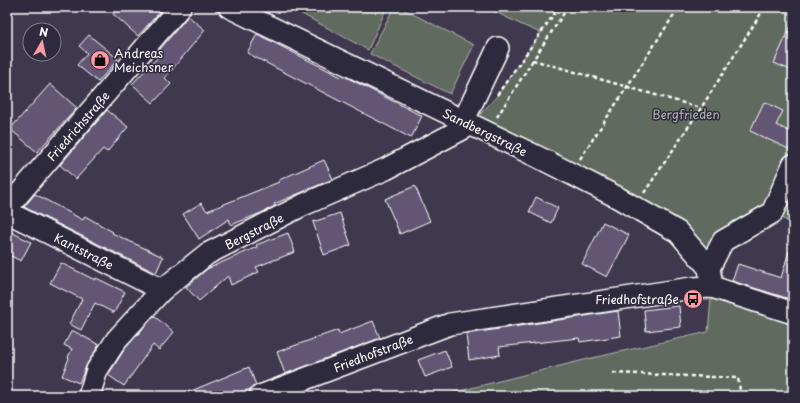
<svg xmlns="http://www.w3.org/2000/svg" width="800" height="403" font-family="'Playpen Sans',sans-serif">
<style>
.green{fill:#606a5f;stroke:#b0b4af}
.building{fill:#635774;stroke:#fff}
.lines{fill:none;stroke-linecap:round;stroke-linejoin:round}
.minor-casing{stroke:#fff;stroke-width:24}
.path{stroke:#fff;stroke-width:2.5;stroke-dasharray:4 3;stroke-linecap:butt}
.minor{stroke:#2f2a3d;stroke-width:21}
.labels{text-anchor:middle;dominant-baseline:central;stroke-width:3;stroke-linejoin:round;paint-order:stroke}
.poi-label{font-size:12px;fill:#fff;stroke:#2f2a3d;text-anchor:start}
.park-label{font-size:12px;fill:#b0b4af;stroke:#2f2a3d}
.street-label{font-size:12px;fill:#fff;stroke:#2f2a3d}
</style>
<rect width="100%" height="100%" fill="#3f384e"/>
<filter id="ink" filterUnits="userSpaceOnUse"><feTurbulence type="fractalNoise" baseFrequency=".025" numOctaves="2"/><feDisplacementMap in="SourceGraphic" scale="8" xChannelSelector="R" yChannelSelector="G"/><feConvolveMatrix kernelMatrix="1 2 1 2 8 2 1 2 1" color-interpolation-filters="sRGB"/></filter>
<g filter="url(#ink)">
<g class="green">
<path d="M 289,7 L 387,7 L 368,50 Z"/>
<path d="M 394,7 L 399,7 L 474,45 L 450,94 L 370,54 Z"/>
<path d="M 485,7 L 793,7 L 793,224 L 772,213 L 723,241 L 709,268 L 678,232 L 470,125 L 497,96 L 541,33 L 522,25 Z"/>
<path d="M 712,287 L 793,313 L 793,396 L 439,396 L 588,359 L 708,332 Z"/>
</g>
<g class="building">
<path d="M 119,7 L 164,7 L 138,36 L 113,14 Z"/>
<path d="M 188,16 L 205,30 L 165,78 L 171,84 L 153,103 L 132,84 L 163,52 L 160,49 Z"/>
<path d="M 793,21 L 793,71 L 774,63 Z"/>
<path d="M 257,34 L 343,78 L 344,76 L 422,116 L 411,138 L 247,53 Z"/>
<path d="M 89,35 L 118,59 L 98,82 L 77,65 L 87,53 L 79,46 Z"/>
<path d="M 50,84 L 77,108 L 37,152 L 10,129 Z"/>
<path d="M 764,102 L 783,111 L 776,125 L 793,133 L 793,151 L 750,131 Z"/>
<path d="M 107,110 L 128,127 L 107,152 L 103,149 L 76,179 L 60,165 Z"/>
<path d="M 324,160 L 333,179 L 274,204 L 275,206 L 261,213 L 231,225 L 229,219 L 199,239 L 183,214 L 201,203 L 207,211 L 279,182 L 279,180 Z"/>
<path d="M 415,186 L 430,221 L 400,234 L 385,199 Z"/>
<path d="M 35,194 L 83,220 L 85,216 L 113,232 L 112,233 L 163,257 L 156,273 L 24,207 Z"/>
<path d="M 536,197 L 558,208 L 551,223 L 529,212 Z"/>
<path d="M 340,213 L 351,245 L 324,255 L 313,222 Z"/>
<path d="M 603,222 L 629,235 L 607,277 L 582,264 Z"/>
<path d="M 7,230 L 31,242 L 21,261 L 7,254 Z"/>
<path d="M 288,233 L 295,252 L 256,267 L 259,272 L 231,285 L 228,276 L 199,301 L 186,287 L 207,269 L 257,247 L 256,245 Z"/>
<path d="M 789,251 L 793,251 L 793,300 L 732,281 L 738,264 L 781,278 Z"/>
<path d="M 61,263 L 95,280 L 96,278 L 125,292 L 114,313 L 95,303 L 81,330 L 69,324 L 82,299 L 50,283 Z"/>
<path d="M 679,306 L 681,327 L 646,331 L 644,310 Z"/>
<path d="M 618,311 L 621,336 L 580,342 L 579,338 L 499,347 L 500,355 L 469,360 L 466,334 Z"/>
<path d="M 154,316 L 174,332 L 159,350 L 153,345 L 124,386 L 108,375 L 124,350 Z"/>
<path d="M 373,321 L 380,338 L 285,374 L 277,352 L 338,330 L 339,334 Z"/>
<path d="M 72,330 L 99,345 L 87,364 L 79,383 L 62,376 L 69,358 L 68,357 L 72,349 L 64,345 Z"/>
<path d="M 445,350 L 452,367 L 425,377 L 418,360 Z"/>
<path d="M 249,367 L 256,385 L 250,389 L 233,396 L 179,396 Z"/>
</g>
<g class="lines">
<g class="minor-casing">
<g id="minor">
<path d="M 229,7 L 542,159 L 615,196 L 678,232 L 709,268 L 712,287"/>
<path d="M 463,122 L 498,48"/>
<path d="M 7,208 L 180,7"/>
<path d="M 7,212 L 162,290"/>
<path d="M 709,268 L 723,241 L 772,213 L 793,165"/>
<path d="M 89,396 L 97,370 L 117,339 L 162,290 L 207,254 L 303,205 L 386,169 L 470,125"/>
<path d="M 260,396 L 450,324 L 692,288 L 712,287 L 793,313"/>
</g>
</g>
<g class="path">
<path d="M 568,7 L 533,60 L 701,108"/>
<path d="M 497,95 L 559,7"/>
<path d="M 497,117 L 533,60"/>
<path d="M 580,159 L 679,7"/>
<path d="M 644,193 L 701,108 L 765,7"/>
<path d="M 613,373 L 738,378 L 741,396"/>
</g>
<use href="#minor" class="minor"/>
</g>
</g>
<defs>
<g id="shop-disc" transform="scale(1)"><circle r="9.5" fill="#ff9aa2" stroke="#2f2a3d"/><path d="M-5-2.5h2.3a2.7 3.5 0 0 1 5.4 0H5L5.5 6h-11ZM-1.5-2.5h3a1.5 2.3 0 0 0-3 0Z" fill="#111"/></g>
<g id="bus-disc" transform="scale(1)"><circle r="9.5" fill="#ff9aa2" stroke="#2f2a3d"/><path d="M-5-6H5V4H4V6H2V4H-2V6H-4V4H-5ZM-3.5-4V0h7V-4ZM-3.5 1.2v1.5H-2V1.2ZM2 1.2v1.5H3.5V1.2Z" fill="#111"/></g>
</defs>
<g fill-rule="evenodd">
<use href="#shop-disc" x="100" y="60"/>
<use href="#bus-disc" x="693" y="299"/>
</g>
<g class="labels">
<g class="poi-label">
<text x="114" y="53">Andreas<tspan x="114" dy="14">Meichsner</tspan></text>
<text x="679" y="299" text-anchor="end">Friedhofstraße</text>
</g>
<g class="park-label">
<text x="686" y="114">Bergfrieden</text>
</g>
<g class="street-label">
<text transform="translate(78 126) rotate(-49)">Friedrichstraße</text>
<text transform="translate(485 132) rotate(26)">Sandbergstraße</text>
<text transform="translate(254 231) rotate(-27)">Bergstraße</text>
<text transform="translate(84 251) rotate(27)">Kantstraße</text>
<text transform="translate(373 353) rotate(-21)">Friedhofstraße</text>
</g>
</g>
<rect width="800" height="403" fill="none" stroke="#2f2a3d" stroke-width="24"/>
<rect x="12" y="12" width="776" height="379" fill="none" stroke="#fff" stroke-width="1.5" filter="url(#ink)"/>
<g transform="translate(42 42) rotate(9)"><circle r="19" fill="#2f2a3d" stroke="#827f8b"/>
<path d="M0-3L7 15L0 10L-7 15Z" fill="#ff9aa2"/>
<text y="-6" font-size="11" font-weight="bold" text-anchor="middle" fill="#ffffff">N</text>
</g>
</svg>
